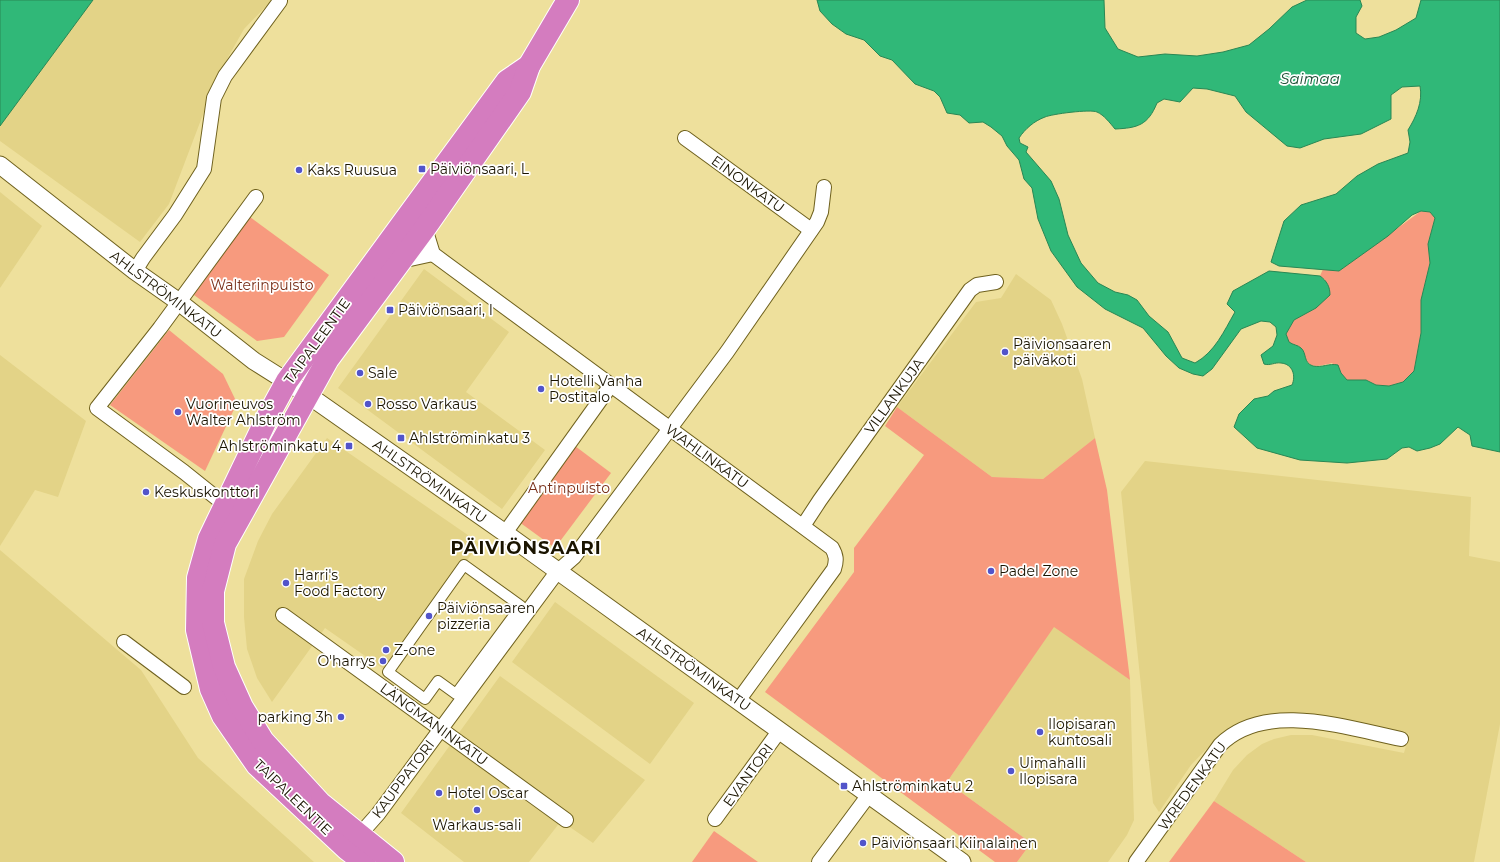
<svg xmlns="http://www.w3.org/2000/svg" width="1500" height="862" font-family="Montserrat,sans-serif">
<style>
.built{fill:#e3d387}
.green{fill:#f79a7e}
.water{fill:#30b878;stroke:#298754;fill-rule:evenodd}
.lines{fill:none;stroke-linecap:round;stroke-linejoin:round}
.pedestrian-casing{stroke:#6f611e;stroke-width:12}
.minor-casing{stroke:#6f611e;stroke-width:16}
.tertiary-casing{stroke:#6f611e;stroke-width:19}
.trunk-casing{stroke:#fff;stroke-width:24}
.pedestrian{stroke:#fff;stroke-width:10}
.minor{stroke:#fff;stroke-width:14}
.tertiary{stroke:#fff;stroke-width:17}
.trunk{stroke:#d47cbf;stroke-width:22}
.poi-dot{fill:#5254ca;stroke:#fff;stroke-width:1.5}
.labels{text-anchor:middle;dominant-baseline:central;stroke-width:3.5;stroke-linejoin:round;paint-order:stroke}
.poi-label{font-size:14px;fill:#1a1400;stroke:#fff;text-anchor:start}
.street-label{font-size:14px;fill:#1a1400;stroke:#fff}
.park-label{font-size:14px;fill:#782f19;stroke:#fff}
.water-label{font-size:15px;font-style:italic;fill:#1d5035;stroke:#fff}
.district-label{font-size:18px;font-weight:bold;letter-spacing:1px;fill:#1a1400;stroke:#fff}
</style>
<rect width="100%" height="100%" fill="#eee09c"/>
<g class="built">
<path d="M 93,0 L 272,0 L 244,29 L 218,75 L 169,204 L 140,242 L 0,141 L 0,126 Z"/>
<path d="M 0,192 L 42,226 L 0,288 Z"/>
<path d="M 424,269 L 509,332 L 466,392 L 545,450 L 502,509 L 338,388 Z"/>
<path d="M 1016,274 L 1051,300 L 1062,324 L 1082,379 L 1095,438 L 1043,479 L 992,477 L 897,407 L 976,302 L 1001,298 Z"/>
<path d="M 0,355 L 86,421 L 58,497 L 35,490 L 0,546 Z"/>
<path d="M 327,438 L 478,542 L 478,545 L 388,672 L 325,628 L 272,702 L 257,678 L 247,649 L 244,617 L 244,579 L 258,541 L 272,514 Z"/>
<path d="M 1145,461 L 1471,497 L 1469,556 L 1500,562 L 1500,724 L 1474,862 L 1306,862 L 1214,801 L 1233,770 L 1247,755 L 1262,744 L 1274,739 L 1291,735 L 1312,735 L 1404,753 L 1409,734 L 1328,717 L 1301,713 L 1275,713 L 1241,722 L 1223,732 L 1191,765 L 1159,812 L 1153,803 L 1121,492 Z"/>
<path d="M 0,550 L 141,670 L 198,758 L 314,862 L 0,862 Z"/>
<path d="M 555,602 L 694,703 L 650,764 L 512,662 Z"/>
<path d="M 1054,626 L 1130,680 L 1134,820 L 1127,835 L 1108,862 L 1017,862 L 1031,843 L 947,782 Z"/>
<path d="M 500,676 L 645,780 L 593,843 L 561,821 L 529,862 L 464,862 L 401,813 Z"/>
</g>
<g class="green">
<path d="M 1421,211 L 1430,212 L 1435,218 L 1428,244 L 1430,263 L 1421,300 L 1421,333 L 1414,371 L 1403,382 L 1389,386 L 1376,385 L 1366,380 L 1347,380 L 1332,363 C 1323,365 1310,370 1306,359 C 1304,355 1305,351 1301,348 C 1298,345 1293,345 1289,343 L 1286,334 L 1294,320 L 1316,308 L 1325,280 L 1320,276 L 1323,269 L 1339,271 Z"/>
<path d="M 250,217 L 329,275 L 284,337 L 257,341 L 194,295 Z"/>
<path d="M 169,330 L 223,374 L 237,403 L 205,471 L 110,405 Z"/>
<path d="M 897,407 L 992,477 L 1043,479 L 1095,438 L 1107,490 L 1130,680 L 1054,627 L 947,782 L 1031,843 L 1017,862 L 995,862 L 765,692 L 854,572 L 854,548 L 924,455 L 885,426 Z"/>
<path d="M 571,443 L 611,473 L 555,548 L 515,519 Z"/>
<path d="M 1214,801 L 1306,862 L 1169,862 Z"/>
<path d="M 714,831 L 758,862 L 692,862 Z"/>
</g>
<g class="water">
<path d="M 0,0 L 93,0 L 0,126 Z"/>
<path d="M 817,0 L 1104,0 L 1105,28 L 1118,49 L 1138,57 L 1165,54 L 1197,56 L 1223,52 L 1249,45 L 1269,29 L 1292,7 L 1307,0 L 1360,0 L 1362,6 L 1356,17 L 1356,33 L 1365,39 L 1379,37 L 1396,30 L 1416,18 L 1421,0 L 1500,0 L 1500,452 L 1472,446 L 1470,435 L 1458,427 L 1440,444 L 1430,448 L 1417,451 L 1409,447 L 1402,448 L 1387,459 L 1347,463 L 1300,460 L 1257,448 L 1234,427 L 1239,414 L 1254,399 L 1268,396 L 1274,391 L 1292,385 C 1296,376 1293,364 1281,363 C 1275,362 1270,366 1264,364 L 1261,355 L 1273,346 L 1277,335 L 1276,327 L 1270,322 L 1261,321 L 1241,329 L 1212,369 L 1203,376 L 1193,374 L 1179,368 L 1166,356 L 1143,328 L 1105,309 L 1077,287 L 1051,251 L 1038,219 L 1032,188 L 1024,179 L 1019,160 L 1007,146 L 1002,136 L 991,127 L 983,122 L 969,123 L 960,115 L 947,113 L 940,97 L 934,91 L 915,84 L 892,60 L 880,56 L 864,40 L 846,34 L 832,24 L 820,11 ZM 1420,86 C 1423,102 1416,117 1408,130 L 1410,142 L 1408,153 L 1378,164 L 1357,176 L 1336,194 L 1301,205 L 1284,221 L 1271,262 L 1279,266 L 1339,271 L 1388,236 L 1412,215 L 1421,211 L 1430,212 L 1435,218 L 1428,244 L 1430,263 L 1421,300 L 1421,333 L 1414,371 L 1403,382 L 1389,386 L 1376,385 L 1366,380 L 1347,380 L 1341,373 L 1338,365 C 1329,363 1322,368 1313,366 C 1303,363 1307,353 1301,348 C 1298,345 1293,345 1289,342 L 1286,334 L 1294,320 L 1316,308 L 1330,295 C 1330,287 1327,281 1320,276 L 1269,271 L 1233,291 L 1227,304 L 1235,312 C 1224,331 1215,352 1195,363 L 1182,358 L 1168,332 L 1149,316 L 1137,300 L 1128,295 L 1115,292 L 1098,283 L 1081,263 L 1068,235 L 1059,199 L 1051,181 L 1026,152 L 1028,147 L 1020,143 L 1019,138 C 1025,129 1034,121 1045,117 C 1052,114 1090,109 1097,112 C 1104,115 1110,123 1115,129 C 1138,128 1148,125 1157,103 L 1164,99 L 1180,102 L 1193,88 L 1207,89 L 1235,96 L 1246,112 L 1287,146 L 1300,148 L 1324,139 L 1361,134 L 1391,119 L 1391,95 L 1402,87 Z"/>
</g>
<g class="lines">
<g class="pedestrian-casing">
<path id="pedestrian" d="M 464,565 L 521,606 L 456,694 L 438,681 L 425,699 L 388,672 Z"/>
</g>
<g class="minor-casing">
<g id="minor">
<path d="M 685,138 L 811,230"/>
<path d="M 425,228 L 433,254 L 832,548 C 836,555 837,560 834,569 L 738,701"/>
<path d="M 401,261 L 433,254"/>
<path d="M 135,271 L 143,258 L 175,215 L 204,169 L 214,98 L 225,76 L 280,1"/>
<path d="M 219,500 L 184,472 L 97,408 L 160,328 L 256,197"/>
<path d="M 803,526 L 820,500 L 970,290 L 977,285 L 996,282"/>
<path d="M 505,533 L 611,385"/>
<path d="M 283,615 L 566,820"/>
<path d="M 124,642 L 184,687"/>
<path d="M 715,819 L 780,730"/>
<path d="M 354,841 L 378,814 L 557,572 L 574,557 L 727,352 L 817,222 L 821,212 L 824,187"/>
<path d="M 819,862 L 868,796"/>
<path d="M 1136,862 L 1220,745 C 1265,700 1347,728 1401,739"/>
</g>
</g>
<g class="tertiary-casing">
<path id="tertiary" d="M 0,165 L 135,271 L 179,302 L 254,361 L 308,395 L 505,533 L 962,862"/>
</g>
<g class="trunk-casing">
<g id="trunk">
<path d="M 364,862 L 347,849 L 257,765 L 223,716 L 211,689 L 197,630 L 198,578 L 209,539 L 268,416 L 287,381 L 507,81 L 529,66"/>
<path d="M 393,862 L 320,803 L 263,741 L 242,707 L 224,667 L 213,623 L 213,591 L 225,544 L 328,359 L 425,228 L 520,92 L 529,66 L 568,0"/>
</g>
</g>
<use href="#pedestrian" class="pedestrian"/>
<use href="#minor" class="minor"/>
<use href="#tertiary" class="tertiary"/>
<use href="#trunk" class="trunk"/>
</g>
<g class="poi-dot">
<rect x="418" y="165" width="8" height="8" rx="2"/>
<circle cx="299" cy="170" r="4"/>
<rect x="386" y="306" width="8" height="8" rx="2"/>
<circle cx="1005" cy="352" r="4"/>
<circle cx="360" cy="373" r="4"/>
<circle cx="541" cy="389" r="4"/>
<circle cx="368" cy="404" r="4"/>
<circle cx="178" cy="412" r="4"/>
<rect x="397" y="434" width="8" height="8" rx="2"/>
<rect x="345" y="442" width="8" height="8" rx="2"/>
<circle cx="146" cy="492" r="4"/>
<circle cx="991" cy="571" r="4"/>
<circle cx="286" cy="583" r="4"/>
<circle cx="429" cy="616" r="4"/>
<circle cx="386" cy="650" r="4"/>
<circle cx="383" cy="661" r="4"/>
<circle cx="341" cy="717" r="4"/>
<circle cx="1040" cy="732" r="4"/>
<circle cx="1011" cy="771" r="4"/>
<rect x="840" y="782" width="8" height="8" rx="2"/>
<circle cx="439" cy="793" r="4"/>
<circle cx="477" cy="810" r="4"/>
<circle cx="863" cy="843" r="4"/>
</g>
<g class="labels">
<g class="poi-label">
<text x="430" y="169">Päiviönsaari, L</text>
<text x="307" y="170">Kaks Ruusua</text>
<text x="398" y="310">Päiviönsaari, I</text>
<text x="1013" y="344">Päivionsaaren<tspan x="1013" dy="16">päiväkoti</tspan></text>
<text x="368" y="373">Sale</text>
<text x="549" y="381">Hotelli Vanha<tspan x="549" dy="16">Postitalo</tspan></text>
<text x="186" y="404">Vuorineuvos<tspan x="186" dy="16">Walter Ahlström</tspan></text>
<text x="376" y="404">Rosso Varkaus</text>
<text x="409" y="438">Ahlströminkatu 3</text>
<text x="341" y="446" text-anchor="end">Ahlströminkatu 4</text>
<text x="154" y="492">Keskuskonttori</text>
<text x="999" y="571">Padel Zone</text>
<text x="294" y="575">Harri's<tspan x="294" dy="16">Food Factory</tspan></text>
<text x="437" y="608">Päiviönsaaren<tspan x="437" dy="16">pizzeria</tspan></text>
<text x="394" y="650">Z-one</text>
<text x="375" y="661" text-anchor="end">O'harrys</text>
<text x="333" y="717" text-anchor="end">parking 3h</text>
<text x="1048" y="724">Ilopisaran<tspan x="1048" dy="16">kuntosali</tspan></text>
<text x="1019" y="763">Uimahalli<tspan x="1019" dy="16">Ilopisara</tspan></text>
<text x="852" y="786">Ahlströminkatu 2</text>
<text x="447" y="793">Hotel Oscar</text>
<text x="477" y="825" text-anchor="middle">Warkaus-sali</text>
<text x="871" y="843">Päiviönsaari Kiinalainen</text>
</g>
<g class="street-label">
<text transform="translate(748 184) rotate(36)">EINONKATU</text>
<text transform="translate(166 294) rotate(37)">AHLSTRÖMINKATU</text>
<text transform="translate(317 341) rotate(-54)">TAIPALEENTIE</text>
<text transform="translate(894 396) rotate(-54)">VILLANKUJA</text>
<text transform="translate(707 456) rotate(36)">WAHLINKATU</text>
<text transform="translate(430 481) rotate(35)">AHLSTRÖMINKATU</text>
<text transform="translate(694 669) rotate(35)">AHLSTRÖMINKATU</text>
<text transform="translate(434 724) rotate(36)">LÄNGMANINKATU</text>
<text transform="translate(748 775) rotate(-54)">EVANTORI</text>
<text transform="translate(403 779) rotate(-53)">KAUPPATORI</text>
<text transform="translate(1192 786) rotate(-54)">WREDENKATU</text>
<text transform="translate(293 797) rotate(44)">TAIPALEENTIE</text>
</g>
<g class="park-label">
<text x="262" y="285">Walterinpuisto</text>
<text x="569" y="488">Antinpuisto</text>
</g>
<g class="water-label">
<text x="1310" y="78">Saimaa</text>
</g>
<g class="district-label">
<text x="526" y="548">PÄIVIÖNSAARI</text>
</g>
</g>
</svg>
